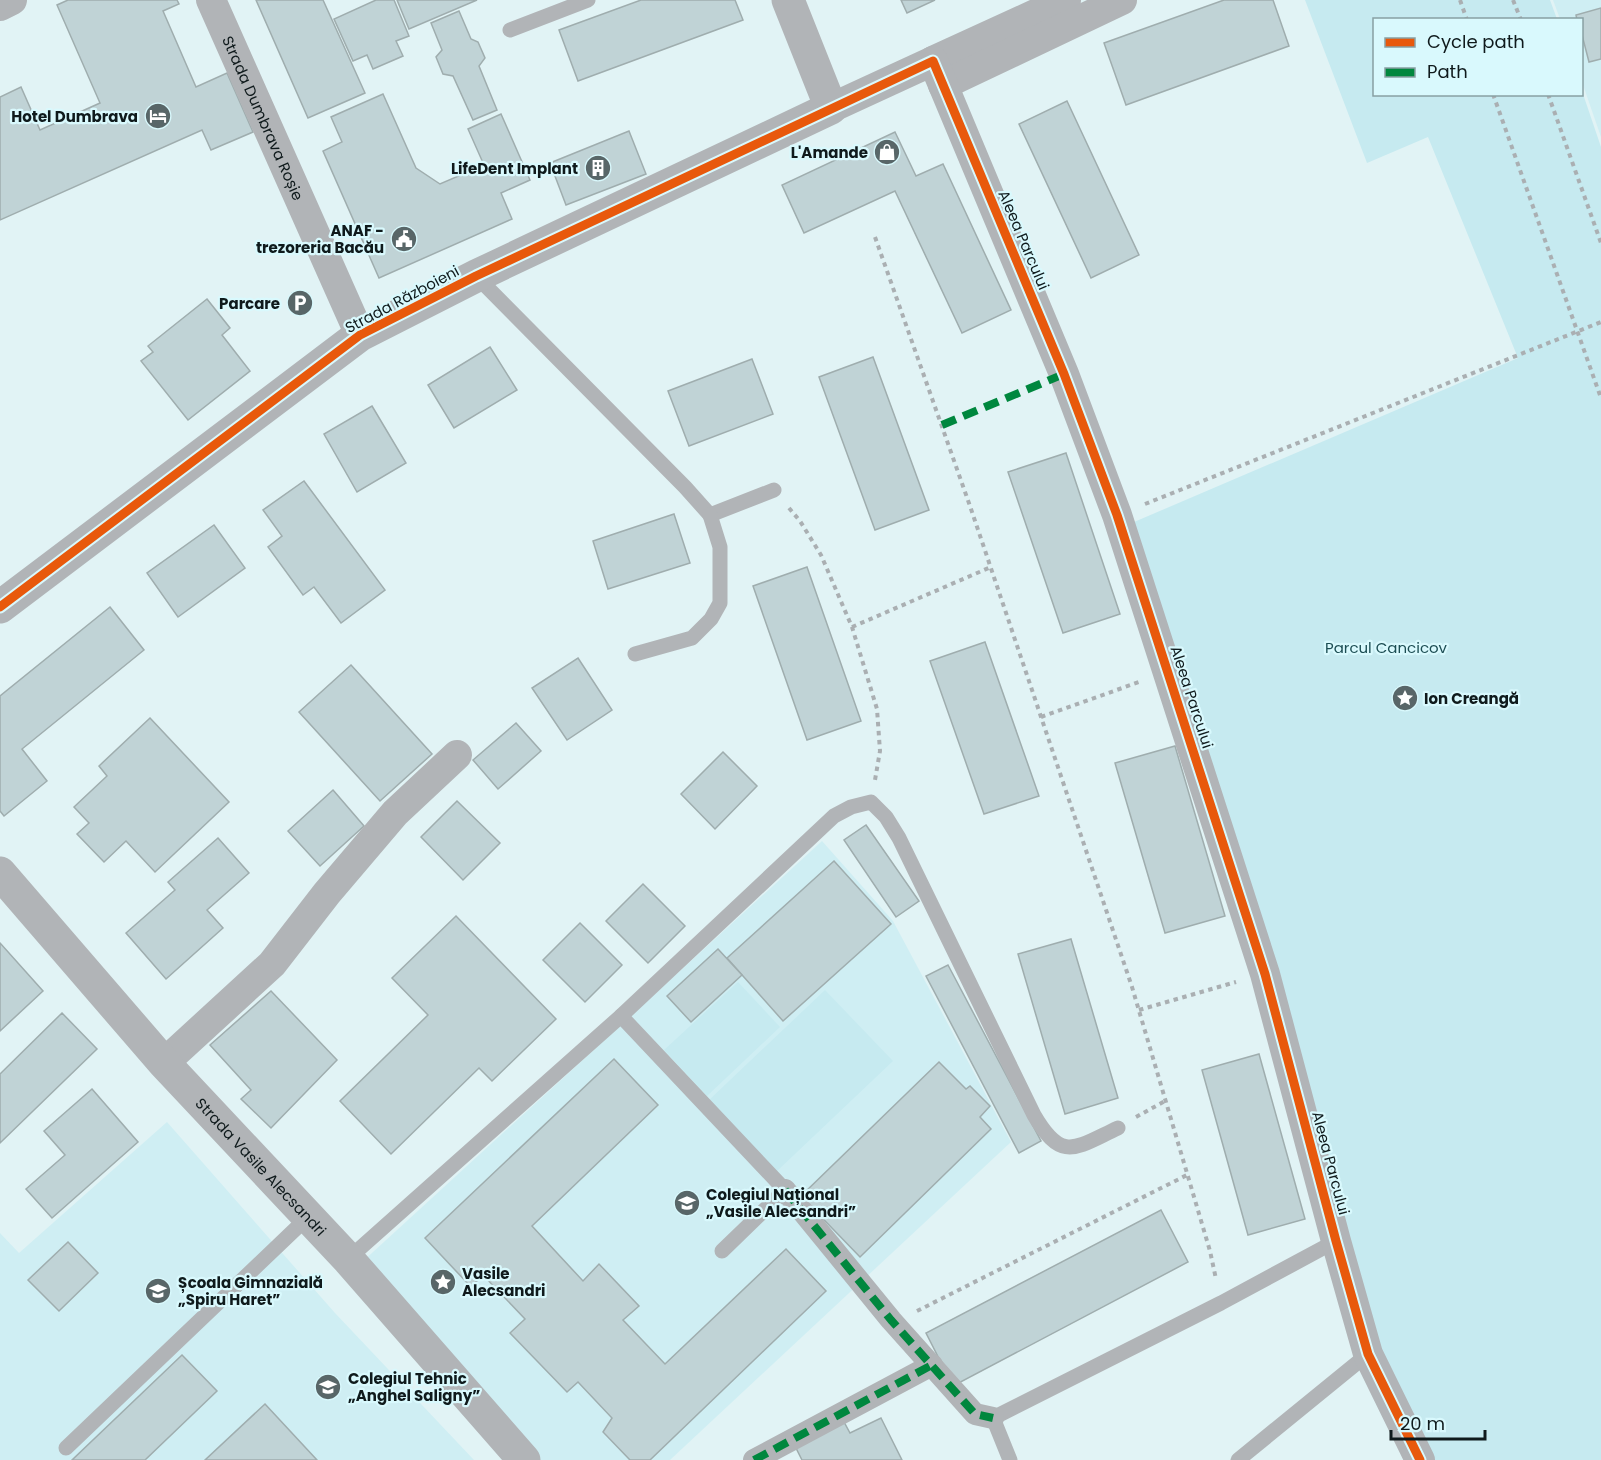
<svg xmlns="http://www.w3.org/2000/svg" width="1601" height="1460" font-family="Poppins,sans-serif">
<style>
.built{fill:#cfeef3}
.green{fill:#c6eaf0}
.building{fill:#c0d3d6;stroke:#9fadae;stroke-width:1.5}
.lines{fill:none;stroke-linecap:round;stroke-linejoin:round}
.path{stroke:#aaafb2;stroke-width:4;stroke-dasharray:4.5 4.5;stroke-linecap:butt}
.service{stroke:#b1b4b7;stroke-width:15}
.pedestrian{stroke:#b1b4b7;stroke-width:22}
.minor{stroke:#b1b4b7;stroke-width:30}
.tertiary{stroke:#b1b4b7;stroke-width:33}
.quiet{stroke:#00873e;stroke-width:8;stroke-dasharray:15 8;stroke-linecap:butt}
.cycleway-casing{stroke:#d9f9fd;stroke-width:13}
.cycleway{stroke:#e8590c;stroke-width:9}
.labels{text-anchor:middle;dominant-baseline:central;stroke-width:4.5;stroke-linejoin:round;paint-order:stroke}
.poi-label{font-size:15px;font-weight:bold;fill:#0f1a1c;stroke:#d9f9fd;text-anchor:end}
.street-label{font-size:15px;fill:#0f1a1c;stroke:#d9f9fd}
.park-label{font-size:15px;fill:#1c4d53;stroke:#d9f9fd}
</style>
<rect width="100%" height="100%" fill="#e1f3f5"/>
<g class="built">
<path d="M 1553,0 L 1601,0 L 1601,137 L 1582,82 L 1582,20 L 1560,19 Z"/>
<path d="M 822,841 L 893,921 L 1011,1142 L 670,1460 L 534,1460 L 361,1263 Z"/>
<path d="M 167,1122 L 335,1313 L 474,1460 L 0,1460 L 0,1233 L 19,1253 Z"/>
</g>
<g class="green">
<path d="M 1305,0 L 1550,0 L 1557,19 L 1374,20 L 1374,94 L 1582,94 L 1582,91 L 1601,147 L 1601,1460 L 1420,1460 L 1368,1354 L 1120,528 L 1518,358 L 1428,137 L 1367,163 Z"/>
<path d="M 738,982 L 780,1027 L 707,1096 L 664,1050 Z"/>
<path d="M 825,990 L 893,1061 L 776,1172 L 708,1101 Z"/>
</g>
<g class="building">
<path d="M 68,0 L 177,0 L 179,4 L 163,11 L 196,87 L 227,73 L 253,132 L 211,150 L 202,130 L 0,220 L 0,97 L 21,87 L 40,130 L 100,103 L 57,5 Z"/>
<path d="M 256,0 L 323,0 L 365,93 L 308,118 Z"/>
<path d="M 376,0 L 394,0 L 409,36 L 396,41 L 403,56 L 373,69 L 367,55 L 353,61 L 334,19 Z"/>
<path d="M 397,0 L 477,0 L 409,29 Z"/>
<path d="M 641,0 L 735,0 L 743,20 L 578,81 L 559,30 Z"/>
<path d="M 901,0 L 935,0 L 907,13 Z"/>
<path d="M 1224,0 L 1273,0 L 1289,46 L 1126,105 L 1104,43 Z"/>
<path d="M 1601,8 L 1601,59 L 1589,62 L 1582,35 L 1582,20 L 1577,20 L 1576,15 Z"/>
<path d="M 459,11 L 471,39 L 478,42 L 485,58 L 479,66 L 497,110 L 473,120 L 453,76 L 443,74 L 436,57 L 442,50 L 431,23 Z"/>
<path d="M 383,94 L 416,168 L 440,184 L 484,165 L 468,129 L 501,114 L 530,180 L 501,193 L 512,219 L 379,278 L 323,151 L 342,142 L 331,117 Z"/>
<path d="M 1067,101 L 1139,255 L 1091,278 L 1019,124 Z"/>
<path d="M 629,131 L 646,174 L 566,205 L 550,163 Z"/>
<path d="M 895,132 L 916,176 L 943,164 L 1011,310 L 962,333 L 895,191 L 804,233 L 782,185 Z"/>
<path d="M 207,299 L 230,328 L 222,335 L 250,371 L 188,420 L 141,361 L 153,352 L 148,346 Z"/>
<path d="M 490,347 L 517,390 L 454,428 L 428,385 Z"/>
<path d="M 873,357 L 929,510 L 875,530 L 819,377 Z"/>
<path d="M 752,359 L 773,414 L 689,446 L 668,391 Z"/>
<path d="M 372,406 L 406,463 L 357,492 L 324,434 Z"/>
<path d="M 1066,453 L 1120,614 L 1063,633 L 1008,472 Z"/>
<path d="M 304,481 L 385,590 L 341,623 L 314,587 L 303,595 L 268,547 L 282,536 L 263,510 Z"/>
<path d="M 674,514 L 690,563 L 608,589 L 593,541 Z"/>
<path d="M 214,525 L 245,568 L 178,617 L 147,573 Z"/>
<path d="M 807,567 L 861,721 L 807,740 L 753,586 Z"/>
<path d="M 110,607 L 144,650 L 22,749 L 47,781 L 4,816 L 0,811 L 0,696 Z"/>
<path d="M 985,642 L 1039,796 L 984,814 L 930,661 Z"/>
<path d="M 578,658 L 612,710 L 567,740 L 532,688 Z"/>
<path d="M 351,665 L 432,754 L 380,801 L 299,712 Z"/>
<path d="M 150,718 L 229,802 L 155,872 L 126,841 L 104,862 L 77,834 L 89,823 L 74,807 L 107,776 L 99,766 Z"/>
<path d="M 516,723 L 541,751 L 498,789 L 473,760 Z"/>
<path d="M 1175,746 L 1225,916 L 1165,933 L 1115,763 Z"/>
<path d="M 723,752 L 757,786 L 715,829 L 681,794 Z"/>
<path d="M 333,790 L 364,826 L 320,866 L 288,831 Z"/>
<path d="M 457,801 L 500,843 L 463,880 L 421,837 Z"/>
<path d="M 866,825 L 919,901 L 896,917 L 844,840 Z"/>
<path d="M 218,838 L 249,873 L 207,910 L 223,928 L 166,979 L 126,933 L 175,890 L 168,882 Z"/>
<path d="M 834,861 L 891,924 L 783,1021 L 727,958 Z"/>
<path d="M 643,884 L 685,926 L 648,963 L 606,921 Z"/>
<path d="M 456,916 L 556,1019 L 492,1081 L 479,1068 L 391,1154 L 340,1101 L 428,1015 L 392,978 Z"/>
<path d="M 580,923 L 622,965 L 585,1002 L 543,960 Z"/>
<path d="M 1071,939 L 1118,1098 L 1065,1114 L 1018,954 Z"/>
<path d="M 0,943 L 43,991 L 0,1031 Z"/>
<path d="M 718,949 L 742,975 L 691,1022 L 667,996 Z"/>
<path d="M 948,965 L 1041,1141 L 1019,1153 L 926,976 Z"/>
<path d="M 271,991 L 337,1060 L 271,1128 L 241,1099 L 251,1090 L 210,1045 Z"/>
<path d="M 62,1013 L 97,1049 L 0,1143 L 0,1074 Z"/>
<path d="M 1259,1054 L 1305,1219 L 1248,1235 L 1202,1070 Z"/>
<path d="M 614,1059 L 658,1105 L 532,1226 L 583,1281 L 599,1264 L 639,1306 L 623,1320 L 665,1364 L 786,1249 L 826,1291 L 650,1460 L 630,1460 L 603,1432 L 612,1418 L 578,1382 L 567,1392 L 510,1333 L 525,1319 L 483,1275 L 471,1287 L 425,1238 Z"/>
<path d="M 939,1062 L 966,1089 L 970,1086 L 990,1106 L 980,1117 L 991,1129 L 860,1257 L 801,1196 Z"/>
<path d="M 92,1089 L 138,1142 L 52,1218 L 26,1189 L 65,1155 L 44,1131 Z"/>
<path d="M 1161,1210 L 1188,1262 L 953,1386 L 926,1333 Z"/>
<path d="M 68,1242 L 98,1273 L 59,1311 L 28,1280 Z"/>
<path d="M 182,1355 L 217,1391 L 145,1460 L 72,1460 Z"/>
<path d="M 265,1404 L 317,1460 L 205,1460 Z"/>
<path d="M 881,1418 L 902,1460 L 802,1460 L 795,1446 L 844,1422 L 850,1433 Z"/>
</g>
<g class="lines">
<g class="path">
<path d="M 1460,0 L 1467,20"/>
<path d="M 1513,0 L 1521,20"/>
<path d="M 1493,94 L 1601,398"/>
<path d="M 1548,94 L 1601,243"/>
<path d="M 875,237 L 970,506 L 1132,987 L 1210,1251 L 1216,1279"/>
<path d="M 1145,504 L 1601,322"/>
<path d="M 789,508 L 800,521 L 821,555 L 852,627 L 877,709 L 880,751 L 875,780"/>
<path d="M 852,627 L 991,567"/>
<path d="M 1041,717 L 1139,682"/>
<path d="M 1139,1010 L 1236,982"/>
<path d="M 1136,1117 L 1165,1101"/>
<path d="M 917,1311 L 1187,1175"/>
</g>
<g class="service">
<path d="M 510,30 L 588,0"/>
<path d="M 476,276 L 685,487 L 710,515 L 774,490"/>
<path d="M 635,654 L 692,638 L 711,619 L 720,603 L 720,547 L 710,515"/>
<path d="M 621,1016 L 785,1190 L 722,1251"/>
<path d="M 348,1259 L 621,1016 L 834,816 L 851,807 L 871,802 L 886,817 L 899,838 L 1034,1115 C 1062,1163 1075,1148 1118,1128"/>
<path d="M 66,1448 L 308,1217"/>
<path d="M 1010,1460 L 993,1418 L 1221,1303 L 1336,1241"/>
<path d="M 1238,1460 L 1368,1354"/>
</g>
<g class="pedestrian">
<path d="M 785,1190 L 891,1320 L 975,1414 L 993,1418"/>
<path d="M 754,1460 L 932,1365"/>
</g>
<g class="minor">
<path id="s1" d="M 211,0 L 360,335"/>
<path d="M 0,6 L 12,0"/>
<path d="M 933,61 L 1066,0"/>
<path d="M 943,85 L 1122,0"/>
<path d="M 831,108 L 933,61 L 1064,374 L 1117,515 L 1265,974 L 1336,1241 L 1368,1354 L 1420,1460"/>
<path d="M 164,1063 L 272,964 L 327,893 L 395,813 L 457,755"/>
</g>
<g class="tertiary">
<path d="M 0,607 L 360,335 L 476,276 L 831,108 L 788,0"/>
<path id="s2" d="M 0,873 L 164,1063 L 348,1259 L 524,1460"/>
</g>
<g class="quiet">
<path d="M 942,425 L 1064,374"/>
<path d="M 785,1190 L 891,1320 L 975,1414 L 993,1418"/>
<path d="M 754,1460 L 932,1365"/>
</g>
<g class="cycleway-casing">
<path id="cycleway" d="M 0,607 L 360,335 L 476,276 L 933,61 L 1064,374 L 1117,515 L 1265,974 L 1336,1241 L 1368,1354 L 1420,1460"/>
</g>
<use href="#cycleway" class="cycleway"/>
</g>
<defs>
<g id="hotel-disc" transform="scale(1.35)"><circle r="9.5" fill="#586668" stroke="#d9f9fd"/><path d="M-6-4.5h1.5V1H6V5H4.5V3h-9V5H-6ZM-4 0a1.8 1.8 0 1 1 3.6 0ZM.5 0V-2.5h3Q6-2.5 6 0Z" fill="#fff"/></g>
<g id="shop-disc" transform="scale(1.35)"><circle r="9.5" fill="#586668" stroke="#d9f9fd"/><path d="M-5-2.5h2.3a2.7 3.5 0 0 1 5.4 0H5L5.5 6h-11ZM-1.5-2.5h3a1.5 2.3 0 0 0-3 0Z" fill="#fff"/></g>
<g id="building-disc" transform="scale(1.35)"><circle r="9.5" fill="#586668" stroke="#d9f9fd"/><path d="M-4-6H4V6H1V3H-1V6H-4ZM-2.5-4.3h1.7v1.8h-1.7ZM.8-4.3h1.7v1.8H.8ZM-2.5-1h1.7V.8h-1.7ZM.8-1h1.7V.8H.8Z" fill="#fff"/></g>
<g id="civic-disc" transform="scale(1.35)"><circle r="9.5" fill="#586668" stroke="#d9f9fd"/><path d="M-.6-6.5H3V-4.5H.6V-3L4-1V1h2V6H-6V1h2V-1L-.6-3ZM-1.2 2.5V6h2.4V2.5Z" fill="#fff"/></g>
<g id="parking-disc" transform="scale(1.35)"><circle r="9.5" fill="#586668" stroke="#d9f9fd"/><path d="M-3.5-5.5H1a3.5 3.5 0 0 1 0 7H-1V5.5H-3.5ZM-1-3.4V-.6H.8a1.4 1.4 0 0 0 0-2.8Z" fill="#fff"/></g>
<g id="sight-disc" transform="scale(1.35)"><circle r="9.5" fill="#586668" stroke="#d9f9fd"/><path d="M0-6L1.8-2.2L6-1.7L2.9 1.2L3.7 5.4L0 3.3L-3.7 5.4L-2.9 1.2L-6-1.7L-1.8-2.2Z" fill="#fff"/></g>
<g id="school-disc" transform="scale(1.35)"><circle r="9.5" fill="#586668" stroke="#d9f9fd"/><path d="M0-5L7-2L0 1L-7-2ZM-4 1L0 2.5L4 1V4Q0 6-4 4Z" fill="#fff"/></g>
</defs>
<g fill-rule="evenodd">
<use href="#hotel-disc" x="158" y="116"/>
<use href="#shop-disc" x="887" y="152"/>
<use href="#building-disc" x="598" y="168"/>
<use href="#civic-disc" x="404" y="239"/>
<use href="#parking-disc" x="300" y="303"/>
<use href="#sight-disc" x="1405" y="698"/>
<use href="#school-disc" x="687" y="1203"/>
<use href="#sight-disc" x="443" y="1282"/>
<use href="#school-disc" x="158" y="1291"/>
<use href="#school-disc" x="328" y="1387"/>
</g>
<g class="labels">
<g class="poi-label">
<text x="138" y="116">Hotel Dumbrava</text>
<text x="868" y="152">L'Amande</text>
<text x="578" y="168">LifeDent Implant</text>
<text x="384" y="230">ANAF -<tspan x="384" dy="17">trezoreria Bacău</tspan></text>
<text x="280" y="303">Parcare</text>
<text x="1424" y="698" text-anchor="start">Ion Creangă</text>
<text x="706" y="1194" text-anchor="start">Colegiul Național<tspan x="706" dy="17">„Vasile Alecsandri”</tspan></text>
<text x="462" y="1273" text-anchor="start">Vasile<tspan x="462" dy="17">Alecsandri</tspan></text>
<text x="178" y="1282" text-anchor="start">Școala Gimnazială<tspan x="178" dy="17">„Spiru Haret”</tspan></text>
<text x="348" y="1378" text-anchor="start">Colegiul Tehnic<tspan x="348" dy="17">„Anghel Saligny”</tspan></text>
</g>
<g class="street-label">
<text stroke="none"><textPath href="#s1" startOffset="129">Strada Dumbrava Roșie</textPath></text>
<text transform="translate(1024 240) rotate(67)">Aleea Parcului</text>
<text transform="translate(402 299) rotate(-28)">Strada Războieni</text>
<text transform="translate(1192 697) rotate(72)">Aleea Parcului</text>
<text transform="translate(1331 1163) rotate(75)">Aleea Parcului</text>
<text stroke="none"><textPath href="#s2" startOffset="393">Strada Vasile Alecsandri</textPath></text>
</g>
<g class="park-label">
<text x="1386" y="647">Parcul Cancicov</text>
</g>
</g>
<rect x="1373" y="18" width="210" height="78" fill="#d9f9fd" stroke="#88a0a3" stroke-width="1.5"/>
<rect x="1385" y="38" width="30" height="9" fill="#e8590c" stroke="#88a0a3" stroke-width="1.5"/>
<text x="1427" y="48" font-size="18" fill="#0f1a1c">Cycle path</text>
<rect x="1385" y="68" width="30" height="9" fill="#00873e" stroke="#88a0a3" stroke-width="1.5"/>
<text x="1427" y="78" font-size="18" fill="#0f1a1c">Path</text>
<path d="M1391 1430v9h94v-9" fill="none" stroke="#0f1a1c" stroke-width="3"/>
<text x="1400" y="1430" font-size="18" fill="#0f1a1c" stroke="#d9f9fd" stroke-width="4.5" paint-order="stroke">20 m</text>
</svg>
